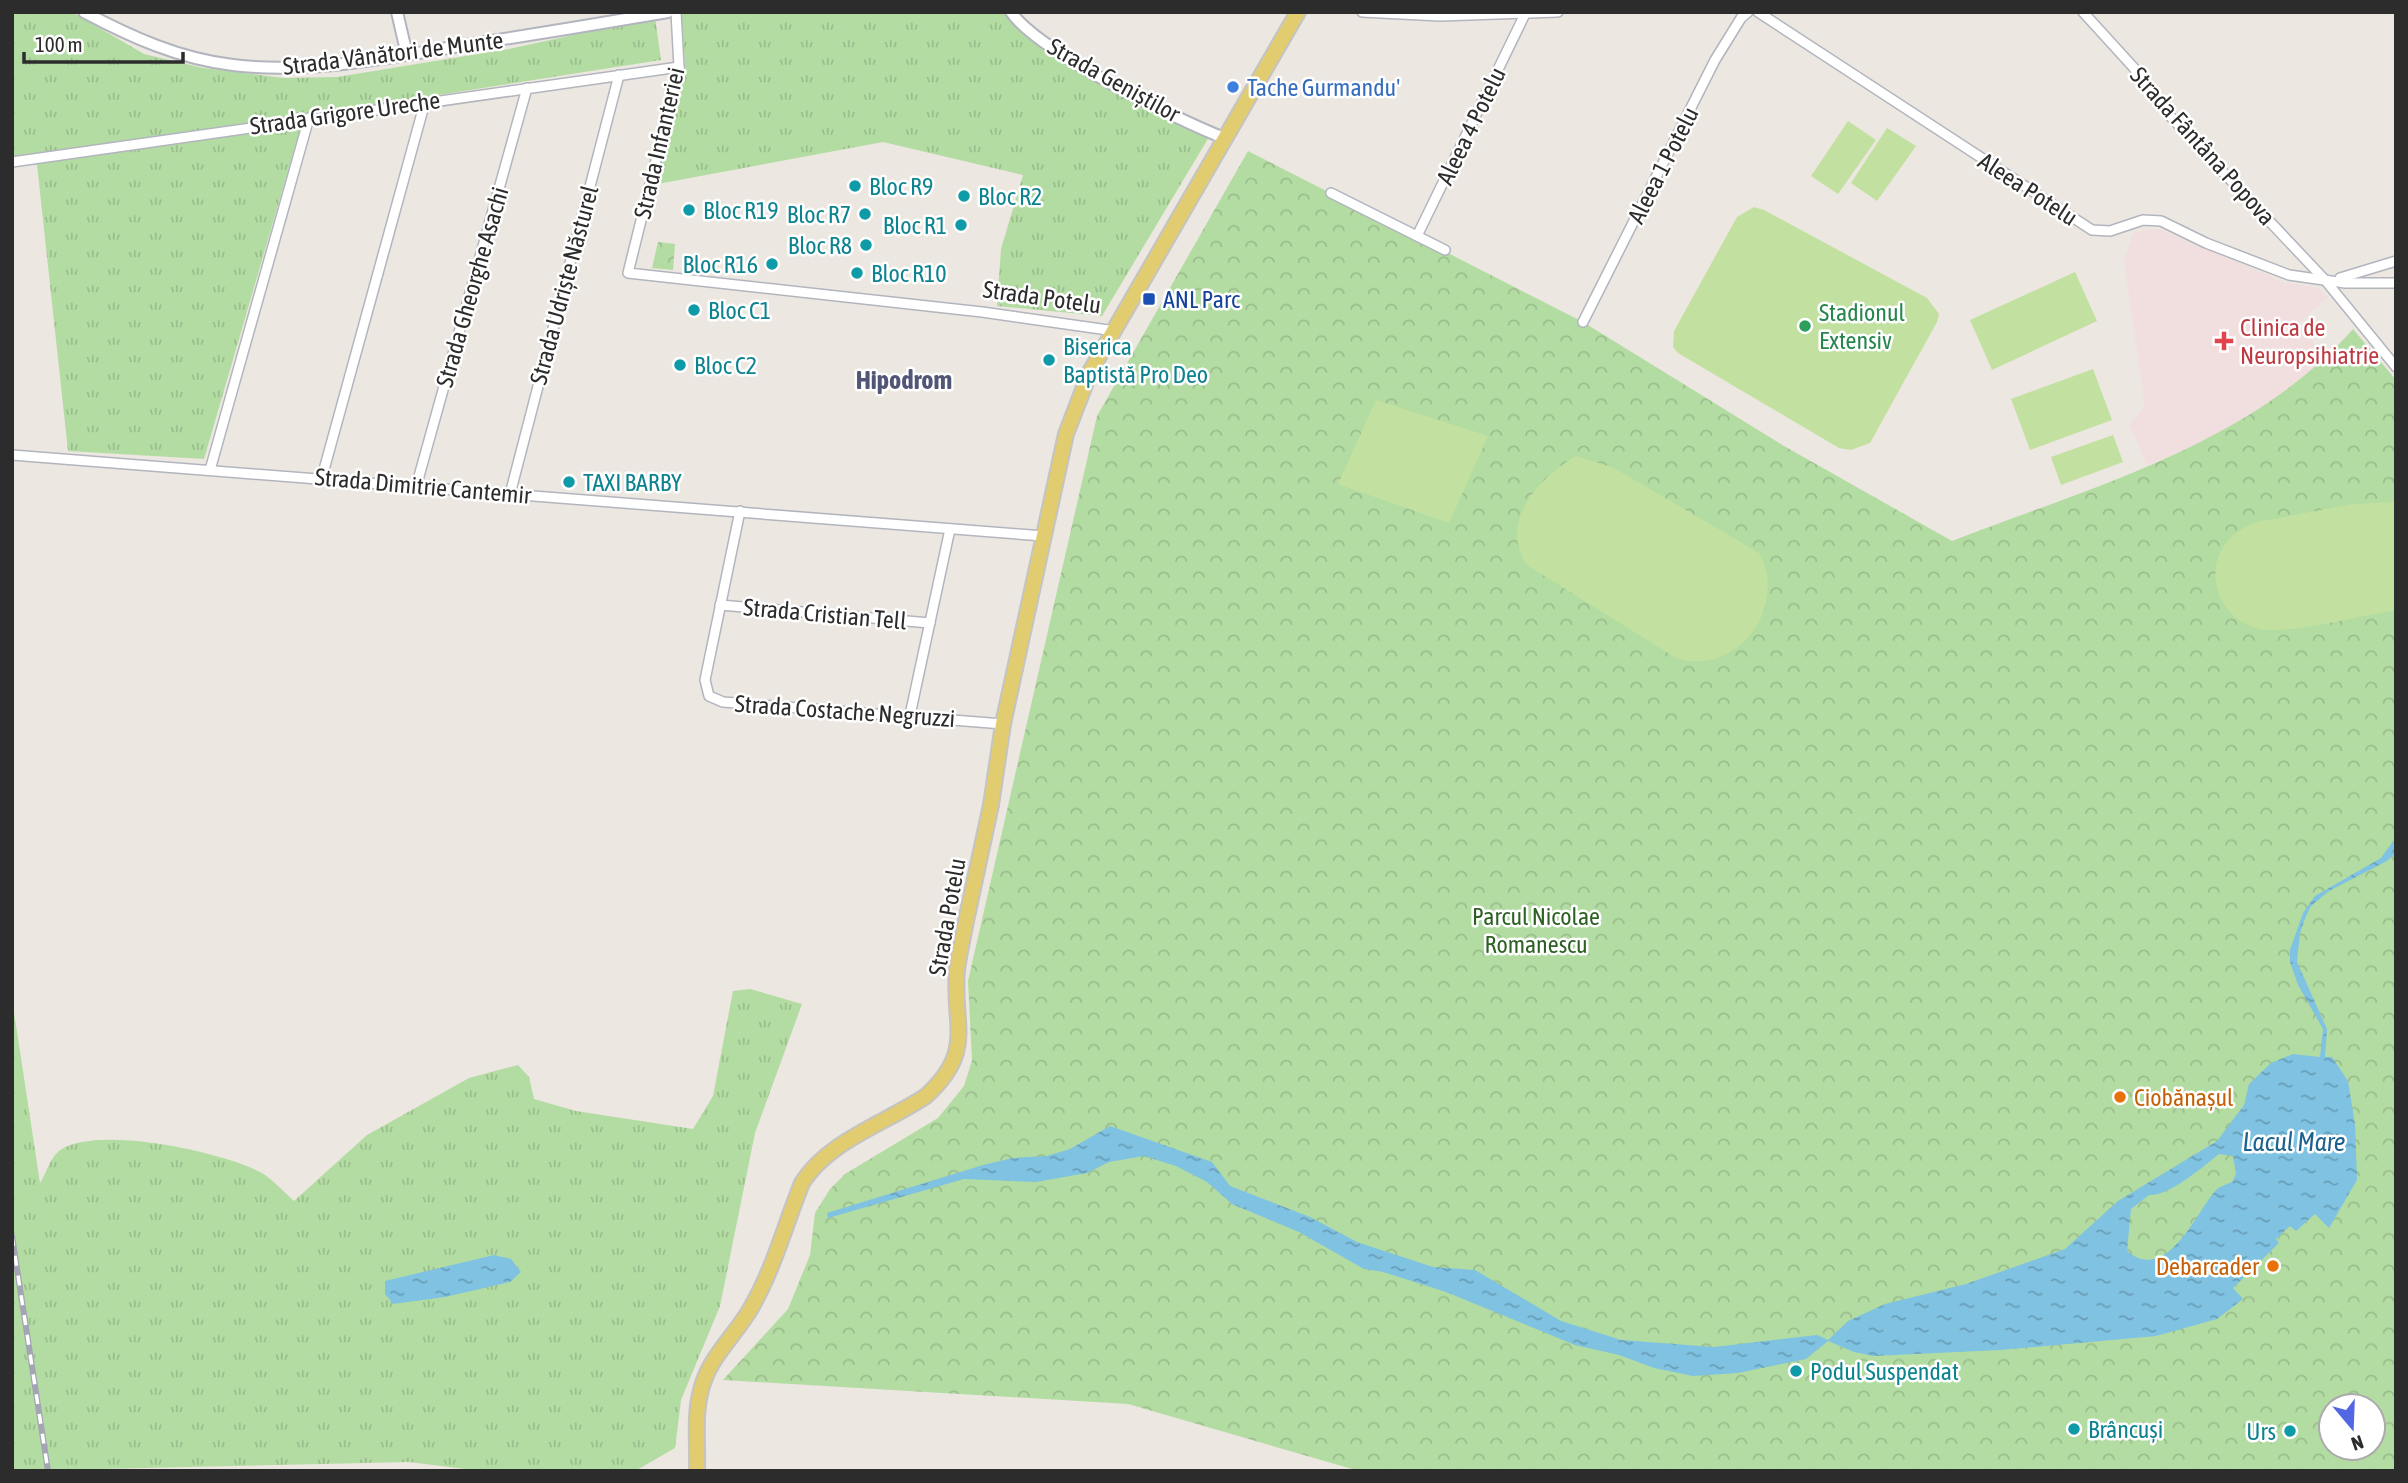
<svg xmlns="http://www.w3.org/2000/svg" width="2408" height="1483" font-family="'Asap Condensed',sans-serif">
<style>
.medical{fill:#f1dede}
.grass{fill:url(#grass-tufts)}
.forest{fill:url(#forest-crowns);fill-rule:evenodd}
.pitch{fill:#c2e1a0}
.water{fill:url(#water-ripples);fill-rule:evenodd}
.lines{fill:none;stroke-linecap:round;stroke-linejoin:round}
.minor-casing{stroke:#b3b5be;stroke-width:12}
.tertiary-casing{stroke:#b3b5be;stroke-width:14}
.primary-casing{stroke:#c4c4c4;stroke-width:18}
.minor{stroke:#fff;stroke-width:9}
.tertiary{stroke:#fff;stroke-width:10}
.primary{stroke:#e1cc70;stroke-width:14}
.rail-casing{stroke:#a3a4b4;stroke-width:6}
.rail{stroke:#fff;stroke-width:3.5;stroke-dasharray:10;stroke-linecap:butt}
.shop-dot{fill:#3f7fe0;stroke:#fff;stroke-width:2.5}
.culture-dot{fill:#0f9aa8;stroke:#fff;stroke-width:2.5}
.transit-dot{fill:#1a4fb4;stroke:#fff;stroke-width:2.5}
.leisure-dot{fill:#2e9e5b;stroke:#fff;stroke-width:2.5}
.health-dot{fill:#e0444e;stroke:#fff;stroke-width:2.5}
.food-dot{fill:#e8710a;stroke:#fff;stroke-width:2.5}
.labels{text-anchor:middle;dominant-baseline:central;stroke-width:5;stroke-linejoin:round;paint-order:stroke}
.street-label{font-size:24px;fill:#2c2c2c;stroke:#fff}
.shop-label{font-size:24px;fill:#366cbe;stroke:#fff;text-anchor:start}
.culture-label{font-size:24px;fill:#0d838f;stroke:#fff;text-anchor:start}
.transit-label{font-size:24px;fill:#164399;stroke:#fff;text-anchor:start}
.leisure-label{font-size:24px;fill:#27864d;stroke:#fff;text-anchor:start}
.health-label{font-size:24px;fill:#be3a42;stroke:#fff;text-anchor:start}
.park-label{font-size:24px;fill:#2d6123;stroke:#fff}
.food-label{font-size:24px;fill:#c56008;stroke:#fff;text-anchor:start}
.neighbourhood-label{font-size:26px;font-weight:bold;fill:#515677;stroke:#fff}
.water-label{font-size:26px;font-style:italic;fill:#1d618e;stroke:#fff}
</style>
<defs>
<pattern id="grass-tufts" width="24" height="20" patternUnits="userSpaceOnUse" patternTransform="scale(1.75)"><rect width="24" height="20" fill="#b3dca3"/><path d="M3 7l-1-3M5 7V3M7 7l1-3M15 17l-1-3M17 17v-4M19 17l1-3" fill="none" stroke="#9abd8c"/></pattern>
<pattern id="forest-crowns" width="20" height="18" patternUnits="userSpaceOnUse" patternTransform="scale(1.75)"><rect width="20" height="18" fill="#b3dca3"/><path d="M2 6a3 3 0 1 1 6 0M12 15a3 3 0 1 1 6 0" fill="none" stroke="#9abd8c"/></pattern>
<pattern id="water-ripples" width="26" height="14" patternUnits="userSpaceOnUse" patternTransform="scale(1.75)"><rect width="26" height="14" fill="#7fc2e1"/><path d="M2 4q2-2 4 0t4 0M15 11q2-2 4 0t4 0" fill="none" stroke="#689eb7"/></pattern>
</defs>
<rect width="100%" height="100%" fill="#ece7e0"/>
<path class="medical" d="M 2158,229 L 2284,282 L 2318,288 L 2328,297 L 2298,324 L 2327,358 L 2276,398 L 2205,442 L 2147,465 L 2130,425 L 2145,406 L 2124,260 L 2134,232 Z"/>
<g class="grass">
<path d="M 12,12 L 72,12 L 144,54 L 203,68 L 284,78 L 337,77 L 509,49 L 655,17 L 661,60 L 304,116 L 204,459 L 68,451 L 36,155 L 12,159 Z"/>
<path d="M 681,12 L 1002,12 C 1059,71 1136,103 1209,137 L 1102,316 L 997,306 L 1001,249 L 1023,175 L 883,142 L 652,185 L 685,63 Z"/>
<path d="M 750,989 L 802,1004 L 755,1133 L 720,1306 L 681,1400 L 675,1448 L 635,1471 L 481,1471 L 409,1462 L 12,1471 L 12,999 L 40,1183 C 46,1174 50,1158 59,1151 C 96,1124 223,1152 262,1173 C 273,1180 284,1192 294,1201 L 367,1135 L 469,1078 L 518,1065 L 529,1077 L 534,1099 L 576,1111 L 693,1129 L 713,1096 L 733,991 Z"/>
</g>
<g class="forest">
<path d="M 1248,151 L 1583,322 L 1784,446 L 1952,541 C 2091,487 2252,444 2353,329 L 2396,380 L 2396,1471 L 1359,1471 L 1128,1404 L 723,1380 L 788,1309 L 810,1255 L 815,1213 L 830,1189 L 845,1174 L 938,1118 L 964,1086 L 972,1060 L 968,981 L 1097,416 ZM 2331,1406 L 2373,1406 L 2373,1448 L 2331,1448 Z"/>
<path d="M 658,242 L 675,244 L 673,270 L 652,268 Z"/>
</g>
<g class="pitch">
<path d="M 1848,121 L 1876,140 L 1838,194 L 1811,176 Z"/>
<path d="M 1887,128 L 1916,146 L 1877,201 L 1851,183 Z"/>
<path d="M 1754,207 L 1764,210 L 1927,298 L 1939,314 L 1937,322 L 1870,443 L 1851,450 L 1839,448 L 1678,353 L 1673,347 L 1674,331 L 1737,217 Z"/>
<path d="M 2075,272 L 2097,321 L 1992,370 L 1970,320 Z"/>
<path d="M 2093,369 L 2112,420 L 2030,450 L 2011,399 Z"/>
<path d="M 1376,400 L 1488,436 L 1449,523 L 1338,484 Z"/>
<path d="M 2113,435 L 2123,462 L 2061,485 L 2051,457 Z"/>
<path d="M 1576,456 L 1614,468 L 1759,553 C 1789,608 1736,677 1676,658 L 1527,565 C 1498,521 1539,478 1576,456 Z"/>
<path d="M 2396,502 L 2396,610 C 2358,616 2304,631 2268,630 C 2236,628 2211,599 2216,567 C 2220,543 2236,530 2257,522 L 2353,504 Z"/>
</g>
<g class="water">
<path d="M 2396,837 L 2396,853 L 2387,861 L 2329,891 L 2311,906 L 2306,916 L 2300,933 L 2297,962 L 2327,1029 L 2325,1057 L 2332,1057 L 2348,1081 L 2355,1124 L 2357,1180 L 2329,1228 L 2315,1214 L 2296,1231 L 2290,1226 L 2276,1239 L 2279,1243 L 2233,1288 L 2243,1299 L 2217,1319 L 2156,1336 L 2000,1350 L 1873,1356 L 1854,1352 L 1828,1341 L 1806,1359 L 1738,1373 L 1693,1376 L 1654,1368 L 1619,1355 L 1575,1345 L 1446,1292 L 1383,1272 L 1364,1269 L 1299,1232 L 1232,1204 L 1207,1182 L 1176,1166 L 1144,1156 L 1109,1162 L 1087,1173 L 1036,1182 L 964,1179 L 828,1218 L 827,1213 L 983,1165 L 1013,1158 L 1047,1156 L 1070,1149 L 1110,1126 L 1212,1162 L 1230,1186 L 1310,1217 L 1357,1242 L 1433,1267 L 1475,1270 L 1561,1321 L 1621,1340 L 1714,1347 L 1817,1335 L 1828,1340 L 1848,1321 L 1885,1304 L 1966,1284 L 2065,1249 L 2118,1201 L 2217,1141 L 2244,1105 L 2249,1084 L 2271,1063 L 2293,1054 L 2320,1057 L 2323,1029 L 2298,985 L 2290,962 L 2290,950 L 2303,913 L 2315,896 L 2381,858 ZM 2219,1154 L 2233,1156 L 2236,1174 L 2232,1182 C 2227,1184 2221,1186 2217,1189 C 2196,1211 2168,1285 2127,1251 L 2131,1209 L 2149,1195 C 2168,1197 2204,1166 2219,1154 Z"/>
<path d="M 494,1255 L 511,1259 L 521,1272 L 510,1282 L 445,1297 L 393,1304 L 385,1294 L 385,1281 Z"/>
</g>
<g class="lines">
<g class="minor-casing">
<g id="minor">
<path d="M 676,12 L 679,67 L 628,273 L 982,312 L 1115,331"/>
<path d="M 1362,12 L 1440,16 L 1558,12"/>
<path d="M 1758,12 L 2092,230 L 2110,231 L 2143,220 L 2161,221 L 2206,243 L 2289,275 L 2345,283 L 2396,283"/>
<path d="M 2083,12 L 2134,68 L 2170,116 L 2325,280 L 2396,367"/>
<path d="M 12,162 L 679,67"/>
<path d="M 1331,193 L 1445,250"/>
<path d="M 1417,236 L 1525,14"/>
<path d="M 2340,278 L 2396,261"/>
<path d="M 1583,322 L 1715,60 L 1741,18 L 1748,12"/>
<path d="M 12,455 L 1043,536"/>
<path d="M 210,470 L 309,118"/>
<path d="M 322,477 L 425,102"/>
<path d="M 416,487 L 527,88"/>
<path d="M 510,494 L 619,75"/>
<path d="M 740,511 L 705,680 L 709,696 L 723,702 L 1003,724"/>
<path d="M 720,605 L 930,623"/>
<path d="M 910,715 L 950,529"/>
</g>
</g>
<g class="tertiary-casing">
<g id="tertiary">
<path d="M 84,12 C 131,37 180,59 233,65 C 306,74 382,59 454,47 C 525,36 597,24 668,12"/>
<path d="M 397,12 L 407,55"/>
<path d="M 1011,12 C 1039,52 1176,119 1224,138"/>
</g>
</g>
<g class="primary-casing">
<path id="primary" d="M 697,1471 C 698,1445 694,1416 701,1390 C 709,1357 735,1336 751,1308 C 774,1268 785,1225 802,1183 C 828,1141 886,1123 926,1096 C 976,1050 952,1026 957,970 C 959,954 963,937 966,921 L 991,805 L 1003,724 L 1066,434 L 1090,372 L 1298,12"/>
</g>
<use href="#minor" class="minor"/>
<use href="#tertiary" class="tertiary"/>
<use href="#primary" class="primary"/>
<g class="rail-casing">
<path id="rail" d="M 12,1236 L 48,1471"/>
</g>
<use href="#rail" class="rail"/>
</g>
<circle class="shop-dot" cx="1233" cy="87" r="7"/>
<g class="culture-dot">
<circle cx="855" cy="186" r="7"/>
<circle cx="964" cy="196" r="7"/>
<circle cx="689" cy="210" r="7"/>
<circle cx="865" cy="214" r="7"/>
<circle cx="961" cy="225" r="7"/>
<circle cx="866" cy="245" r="7"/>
<circle cx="772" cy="264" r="7"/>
<circle cx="857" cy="273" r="7"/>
<circle cx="694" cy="310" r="7"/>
<circle cx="1049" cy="360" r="7"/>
<circle cx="680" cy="365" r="7"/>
<circle cx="569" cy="482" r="7"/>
<circle cx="1796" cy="1371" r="7"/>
<circle cx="2074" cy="1429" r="7"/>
<circle cx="2290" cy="1431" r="7"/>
</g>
<rect class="transit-dot" x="1142" y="292" width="14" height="14" rx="3.5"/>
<circle class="leisure-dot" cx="1805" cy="326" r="7"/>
<path class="health-dot" d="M2220.5 330.5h7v7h7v7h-7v7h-7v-7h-7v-7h7z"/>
<g class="food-dot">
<circle cx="2120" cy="1097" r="7"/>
<circle cx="2273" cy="1266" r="7"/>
</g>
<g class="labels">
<g class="street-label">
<text transform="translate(393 53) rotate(-7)">Strada Vânători de Munte</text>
<text transform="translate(1114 80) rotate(29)">Strada Geniștilor</text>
<text transform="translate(345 113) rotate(-8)">Strada Grigore Ureche</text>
<text transform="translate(1471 126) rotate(-64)">Aleea 4 Potelu</text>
<text transform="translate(659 143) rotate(-77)">Strada Infanteriei</text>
<text transform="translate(2203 146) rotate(48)">Strada Fântâna Popova</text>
<text transform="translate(1663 165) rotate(-63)">Aleea 1 Potelu</text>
<text transform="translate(2028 189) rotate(33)">Aleea Potelu</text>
<text transform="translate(564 285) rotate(-75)">Strada Udriște Năsturel</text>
<text transform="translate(472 287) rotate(-74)">Strada Gheorghe Asachi</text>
<text transform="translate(1042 297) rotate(8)">Strada Potelu</text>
<text transform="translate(423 486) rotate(5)">Strada Dimitrie Cantemir</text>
<text transform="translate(825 614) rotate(5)">Strada Cristian Tell</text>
<text transform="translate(845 711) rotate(4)">Strada Costache Negruzzi</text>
<text transform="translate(947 917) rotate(-80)">Strada Potelu</text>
</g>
<g class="shop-label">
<text x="1247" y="87">Tache Gurmandu'</text>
</g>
<g class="culture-label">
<text x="869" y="186">Bloc R9</text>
<text x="978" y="196">Bloc R2</text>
<text x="703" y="210">Bloc R19</text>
<text x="851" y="214" text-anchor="end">Bloc R7</text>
<text x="947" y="225" text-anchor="end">Bloc R1</text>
<text x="852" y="245" text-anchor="end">Bloc R8</text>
<text x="758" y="264" text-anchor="end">Bloc R16</text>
<text x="871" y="273">Bloc R10</text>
<text x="708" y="310">Bloc C1</text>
<text x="1063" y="346">Biserica<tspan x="1063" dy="28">Baptistă Pro Deo</tspan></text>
<text x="694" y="365">Bloc C2</text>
<text x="583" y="482">TAXI BARBY</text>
<text x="1810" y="1371">Podul Suspendat</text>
<text x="2088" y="1429">Brâncuși</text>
<text x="2276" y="1431" text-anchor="end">Urs</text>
</g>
<g class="transit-label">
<text x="1163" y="299">ANL Parc</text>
</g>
<g class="leisure-label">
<text x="1819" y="312">Stadionul<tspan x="1819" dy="28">Extensiv</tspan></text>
</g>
<g class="health-label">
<text x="2240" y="327">Clinica de<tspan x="2240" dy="28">Neuropsihiatrie</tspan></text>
</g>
<g class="park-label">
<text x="1536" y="916">Parcul Nicolae<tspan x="1536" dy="28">Romanescu</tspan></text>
</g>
<g class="food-label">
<text x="2134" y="1097">Ciobănașul</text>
<text x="2259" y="1266" text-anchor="end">Debarcader</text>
</g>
<g class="neighbourhood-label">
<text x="904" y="380">Hipodrom</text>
</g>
<g class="water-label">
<text x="2294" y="1142">Lacul Mare</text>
</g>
</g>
<rect width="2408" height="1483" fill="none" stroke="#2c2c2c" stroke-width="28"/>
<g transform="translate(2352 1427) rotate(161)"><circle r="33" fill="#ffffff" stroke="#ababab" stroke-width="2"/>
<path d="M0-5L12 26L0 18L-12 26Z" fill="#5367e5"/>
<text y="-10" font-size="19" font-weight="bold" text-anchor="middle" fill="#2c2c2c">N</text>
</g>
<path d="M24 52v10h159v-10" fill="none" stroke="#2c2c2c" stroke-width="3.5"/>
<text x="35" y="52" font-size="21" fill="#2c2c2c" stroke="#ffffff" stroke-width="5" paint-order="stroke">100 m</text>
</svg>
